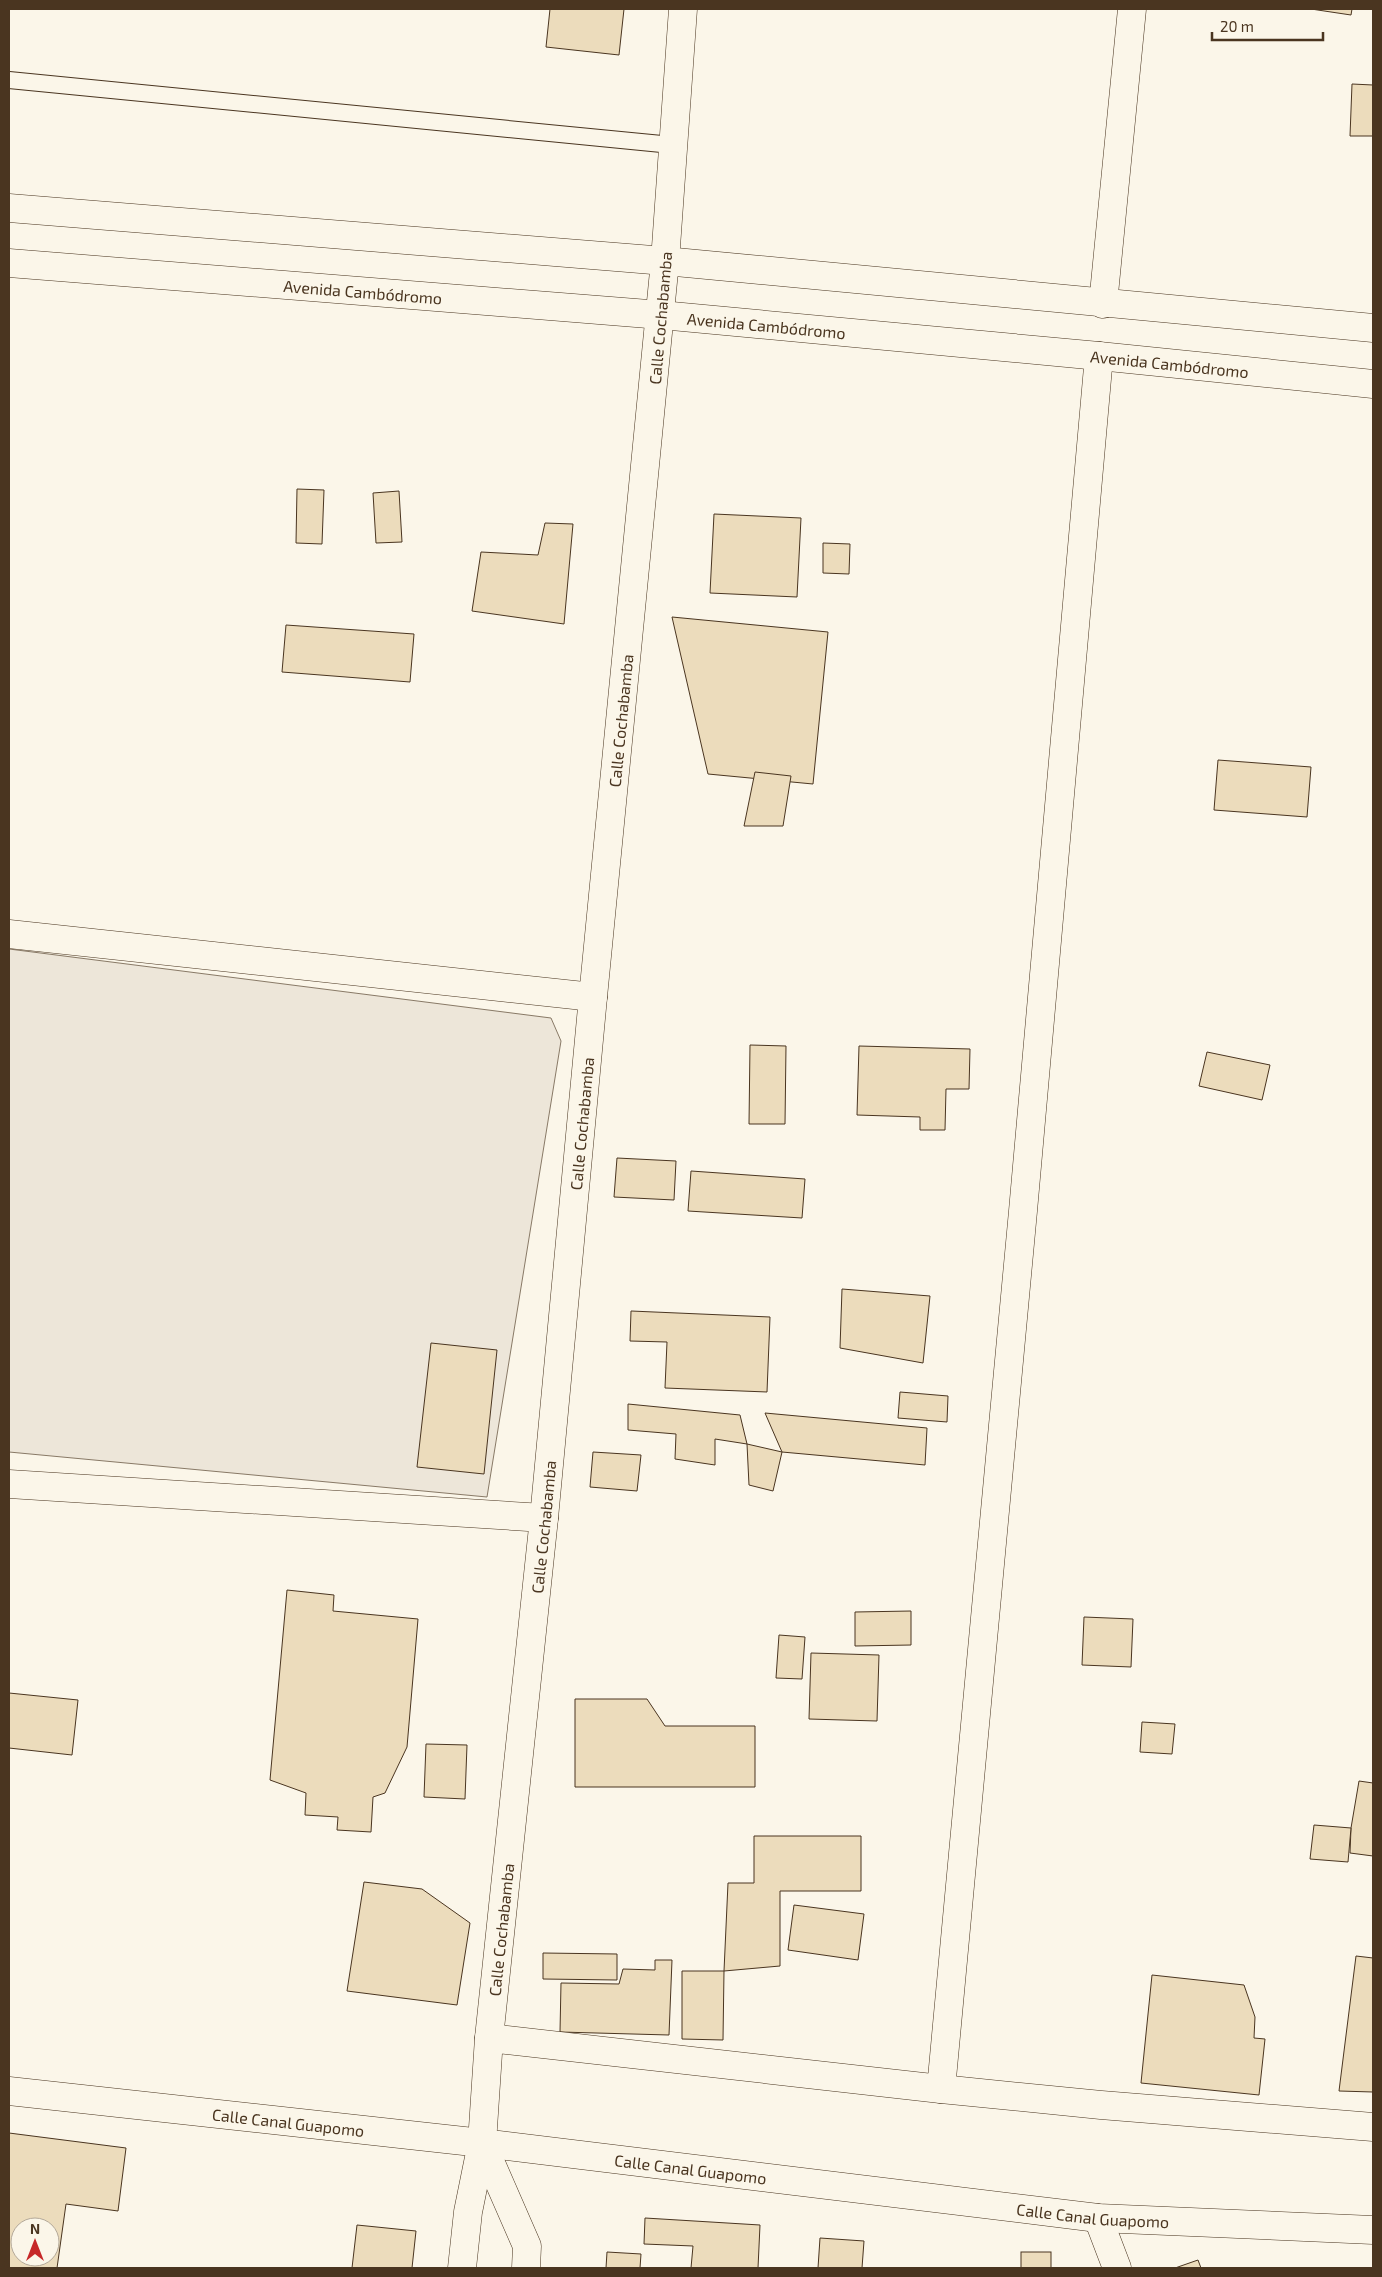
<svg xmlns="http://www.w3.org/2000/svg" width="1382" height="2277" font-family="'Exo 2',sans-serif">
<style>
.green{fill:#ede6d9;stroke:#887966}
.building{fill:#ecdcbc;stroke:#4a3520;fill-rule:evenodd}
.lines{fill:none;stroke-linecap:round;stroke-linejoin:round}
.service-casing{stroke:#4a3520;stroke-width:18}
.minor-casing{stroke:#4a3520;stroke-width:29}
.tertiary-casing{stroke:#4a3520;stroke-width:29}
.service{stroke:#fbf6e9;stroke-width:16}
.minor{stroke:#fbf6e9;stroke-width:28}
.tertiary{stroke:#fbf6e9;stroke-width:28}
.labels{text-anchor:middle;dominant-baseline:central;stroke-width:4;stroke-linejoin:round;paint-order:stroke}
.street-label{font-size:16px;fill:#4a3520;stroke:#fbf6e9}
</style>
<rect width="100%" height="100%" fill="#fbf6e9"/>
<path class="green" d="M 9,949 L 551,1018 L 561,1041 L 487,1497 L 9,1452 Z"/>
<g class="building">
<path d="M 550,9 L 624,9 L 619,55 L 546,47 Z"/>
<path d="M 1311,9 L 1352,9 L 1351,15 Z"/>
<path d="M 1352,84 L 1373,85 L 1373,136 L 1350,136 Z"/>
<path d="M 297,489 L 324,490 L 322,544 L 296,543 Z"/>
<path d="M 399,491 L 402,542 L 376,543 L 373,493 Z"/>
<path d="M 714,514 L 801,518 L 797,597 L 710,593 Z"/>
<path d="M 545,523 L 573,524 L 564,624 L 472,611 L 481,552 L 538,555 Z"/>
<path d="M 823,543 L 850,544 L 849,574 L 823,573 Z"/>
<path d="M 672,617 L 828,632 L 813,784 L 708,774 Z"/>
<path d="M 286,625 L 414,634 L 410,682 L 282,672 Z"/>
<path d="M 1218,760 L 1311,767 L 1307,817 L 1214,810 Z"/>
<path d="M 755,772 L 791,776 L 783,826 L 744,826 Z"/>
<path d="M 750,1045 L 786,1046 L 785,1124 L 749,1124 Z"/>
<path d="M 859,1046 L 970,1049 L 969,1089 L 946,1089 L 945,1130 L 920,1130 L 920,1117 L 857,1115 Z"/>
<path d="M 1207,1052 L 1270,1065 L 1262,1100 L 1199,1086 Z"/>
<path d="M 617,1158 L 676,1161 L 674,1200 L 614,1197 Z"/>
<path d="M 691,1171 L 805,1179 L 802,1218 L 688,1211 Z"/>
<path d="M 842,1289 L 930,1296 L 923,1363 L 840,1348 Z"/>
<path d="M 631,1311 L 770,1317 L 767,1392 L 665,1388 L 667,1342 L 630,1341 Z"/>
<path d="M 431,1343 L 497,1350 L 484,1474 L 417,1467 Z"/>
<path d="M 900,1392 L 948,1396 L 947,1422 L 898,1418 Z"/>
<path d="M 628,1404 L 740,1415 L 747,1444 L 715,1439 L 715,1465 L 675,1459 L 676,1434 L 628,1430 Z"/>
<path d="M 765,1413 L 927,1428 L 925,1465 L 782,1452 Z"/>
<path d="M 747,1444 L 782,1452 L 773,1491 L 749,1485 Z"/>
<path d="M 593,1452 L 641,1455 L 637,1491 L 590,1487 Z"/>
<path d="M 287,1590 L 334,1595 L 333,1611 L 418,1619 L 407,1747 L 385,1793 L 373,1797 L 371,1832 L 337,1830 L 338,1817 L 305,1815 L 306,1793 L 270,1780 Z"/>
<path d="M 911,1611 L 911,1645 L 855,1646 L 855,1612 Z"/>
<path d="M 1084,1617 L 1133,1619 L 1131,1667 L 1082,1665 Z"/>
<path d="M 779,1635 L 805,1637 L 802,1679 L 776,1678 Z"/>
<path d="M 811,1653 L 879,1655 L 877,1721 L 809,1719 Z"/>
<path d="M 9,1693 L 78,1700 L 72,1755 L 9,1748 Z"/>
<path d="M 575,1699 L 647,1699 L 665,1726 L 755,1726 L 755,1787 L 575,1787 Z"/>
<path d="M 1142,1722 L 1175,1724 L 1172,1754 L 1140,1752 Z"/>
<path d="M 426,1744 L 467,1745 L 465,1799 L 424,1797 Z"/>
<path d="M 1359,1781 L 1373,1783 L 1373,1856 L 1350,1853 L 1351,1828 Z"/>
<path d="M 1314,1825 L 1351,1828 L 1348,1862 L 1310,1859 Z"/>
<path d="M 754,1836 L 861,1836 L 861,1891 L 780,1891 L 780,1966 L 724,1971 L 728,1883 L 754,1883 Z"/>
<path d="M 364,1882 L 422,1889 L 470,1923 L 457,2005 L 347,1991 Z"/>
<path d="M 794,1905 L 864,1914 L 858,1960 L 788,1950 Z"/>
<path d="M 543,1953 L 617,1954 L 617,1980 L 543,1979 Z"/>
<path d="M 1356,1956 L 1373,1958 L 1373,2092 L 1339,2091 Z"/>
<path d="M 655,1960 L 672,1960 L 669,2035 L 560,2032 L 561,1983 L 619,1984 L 623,1969 L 655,1970 Z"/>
<path d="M 682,1971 L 724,1971 L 723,2040 L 682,2039 Z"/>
<path d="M 1152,1975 L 1244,1985 L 1255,2017 L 1254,2038 L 1265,2039 L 1259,2095 L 1141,2083 Z"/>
<path d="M 9,2133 L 126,2148 L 118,2211 L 66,2204 L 57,2268 L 9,2268 ZM 20,2227 L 50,2227 L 50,2257 L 20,2257 Z"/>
<path d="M 645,2218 L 760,2225 L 758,2268 L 691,2268 L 693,2246 L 644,2244 Z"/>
<path d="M 357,2225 L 416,2231 L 412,2268 L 352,2268 Z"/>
<path d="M 820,2238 L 864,2241 L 862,2268 L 818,2268 Z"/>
<path d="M 607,2252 L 641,2254 L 640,2268 L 606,2268 Z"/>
<rect x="1021" y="2252" width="30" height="16"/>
<path d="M 1198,2260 L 1201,2268 L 1175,2268 Z"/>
</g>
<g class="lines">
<g class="service-casing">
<path id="service" d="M 9,80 L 672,145"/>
</g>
<g class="minor-casing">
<g id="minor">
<path d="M 665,261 L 683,9"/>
<path d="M 1103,304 L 1132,9"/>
<path d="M 9,934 L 593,997"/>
<path d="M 9,1484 L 544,1518"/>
<path d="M 941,2089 L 1101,2105 L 1373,2127"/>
<path id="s1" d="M 9,2091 L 482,2143 L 1098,2218 L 1373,2230"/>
<path d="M 482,2143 L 489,2038 L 941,2089 L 1023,1211 L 1099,356"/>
<path d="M 1098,2218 L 1117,2268"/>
</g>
</g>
<g class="tertiary-casing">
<g id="tertiary">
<path d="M 9,208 L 665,261 L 1373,328"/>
<path id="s2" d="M 9,263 L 661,315 L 1099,356 L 1373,384"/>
<path id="s3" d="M 489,2038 L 544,1518 L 593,997 L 665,261"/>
<path d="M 482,2143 L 527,2246 L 526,2268"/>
<path d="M 462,2268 L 468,2212 L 482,2143"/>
</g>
</g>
<use href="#service" class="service"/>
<use href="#minor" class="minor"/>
<use href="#tertiary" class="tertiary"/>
</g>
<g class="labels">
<g class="street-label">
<text stroke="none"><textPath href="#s2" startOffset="355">Avenida Cambódromo</textPath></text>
<text transform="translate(660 318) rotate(-85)">Calle Cochabamba</text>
<text stroke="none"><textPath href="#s2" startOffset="760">Avenida Cambódromo</textPath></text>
<text stroke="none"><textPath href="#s2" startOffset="1165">Avenida Cambódromo</textPath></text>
<text stroke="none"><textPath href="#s3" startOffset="1324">Calle Cochabamba</textPath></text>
<text stroke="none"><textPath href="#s3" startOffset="919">Calle Cochabamba</textPath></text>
<text stroke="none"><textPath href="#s3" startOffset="514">Calle Cochabamba</textPath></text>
<text stroke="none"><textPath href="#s3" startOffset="109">Calle Cochabamba</textPath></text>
<text stroke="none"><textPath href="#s1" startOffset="281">Calle Canal Guapomo</textPath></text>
<text stroke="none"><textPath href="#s1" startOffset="686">Calle Canal Guapomo</textPath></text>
<text stroke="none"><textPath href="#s1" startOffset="1091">Calle Canal Guapomo</textPath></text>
</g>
</g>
<rect width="1382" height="2277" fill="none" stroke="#4a3520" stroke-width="20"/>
<g transform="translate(35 2242)"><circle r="24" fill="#fbf6e9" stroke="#b4a999"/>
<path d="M0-4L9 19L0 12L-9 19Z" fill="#c62828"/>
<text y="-8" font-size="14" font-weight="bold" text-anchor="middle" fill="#4a3520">N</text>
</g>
<path d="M1212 32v8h111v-8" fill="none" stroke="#4a3520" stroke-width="2.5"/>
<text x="1220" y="32" font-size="15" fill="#4a3520" stroke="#fbf6e9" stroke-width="4" paint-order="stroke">20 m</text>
</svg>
